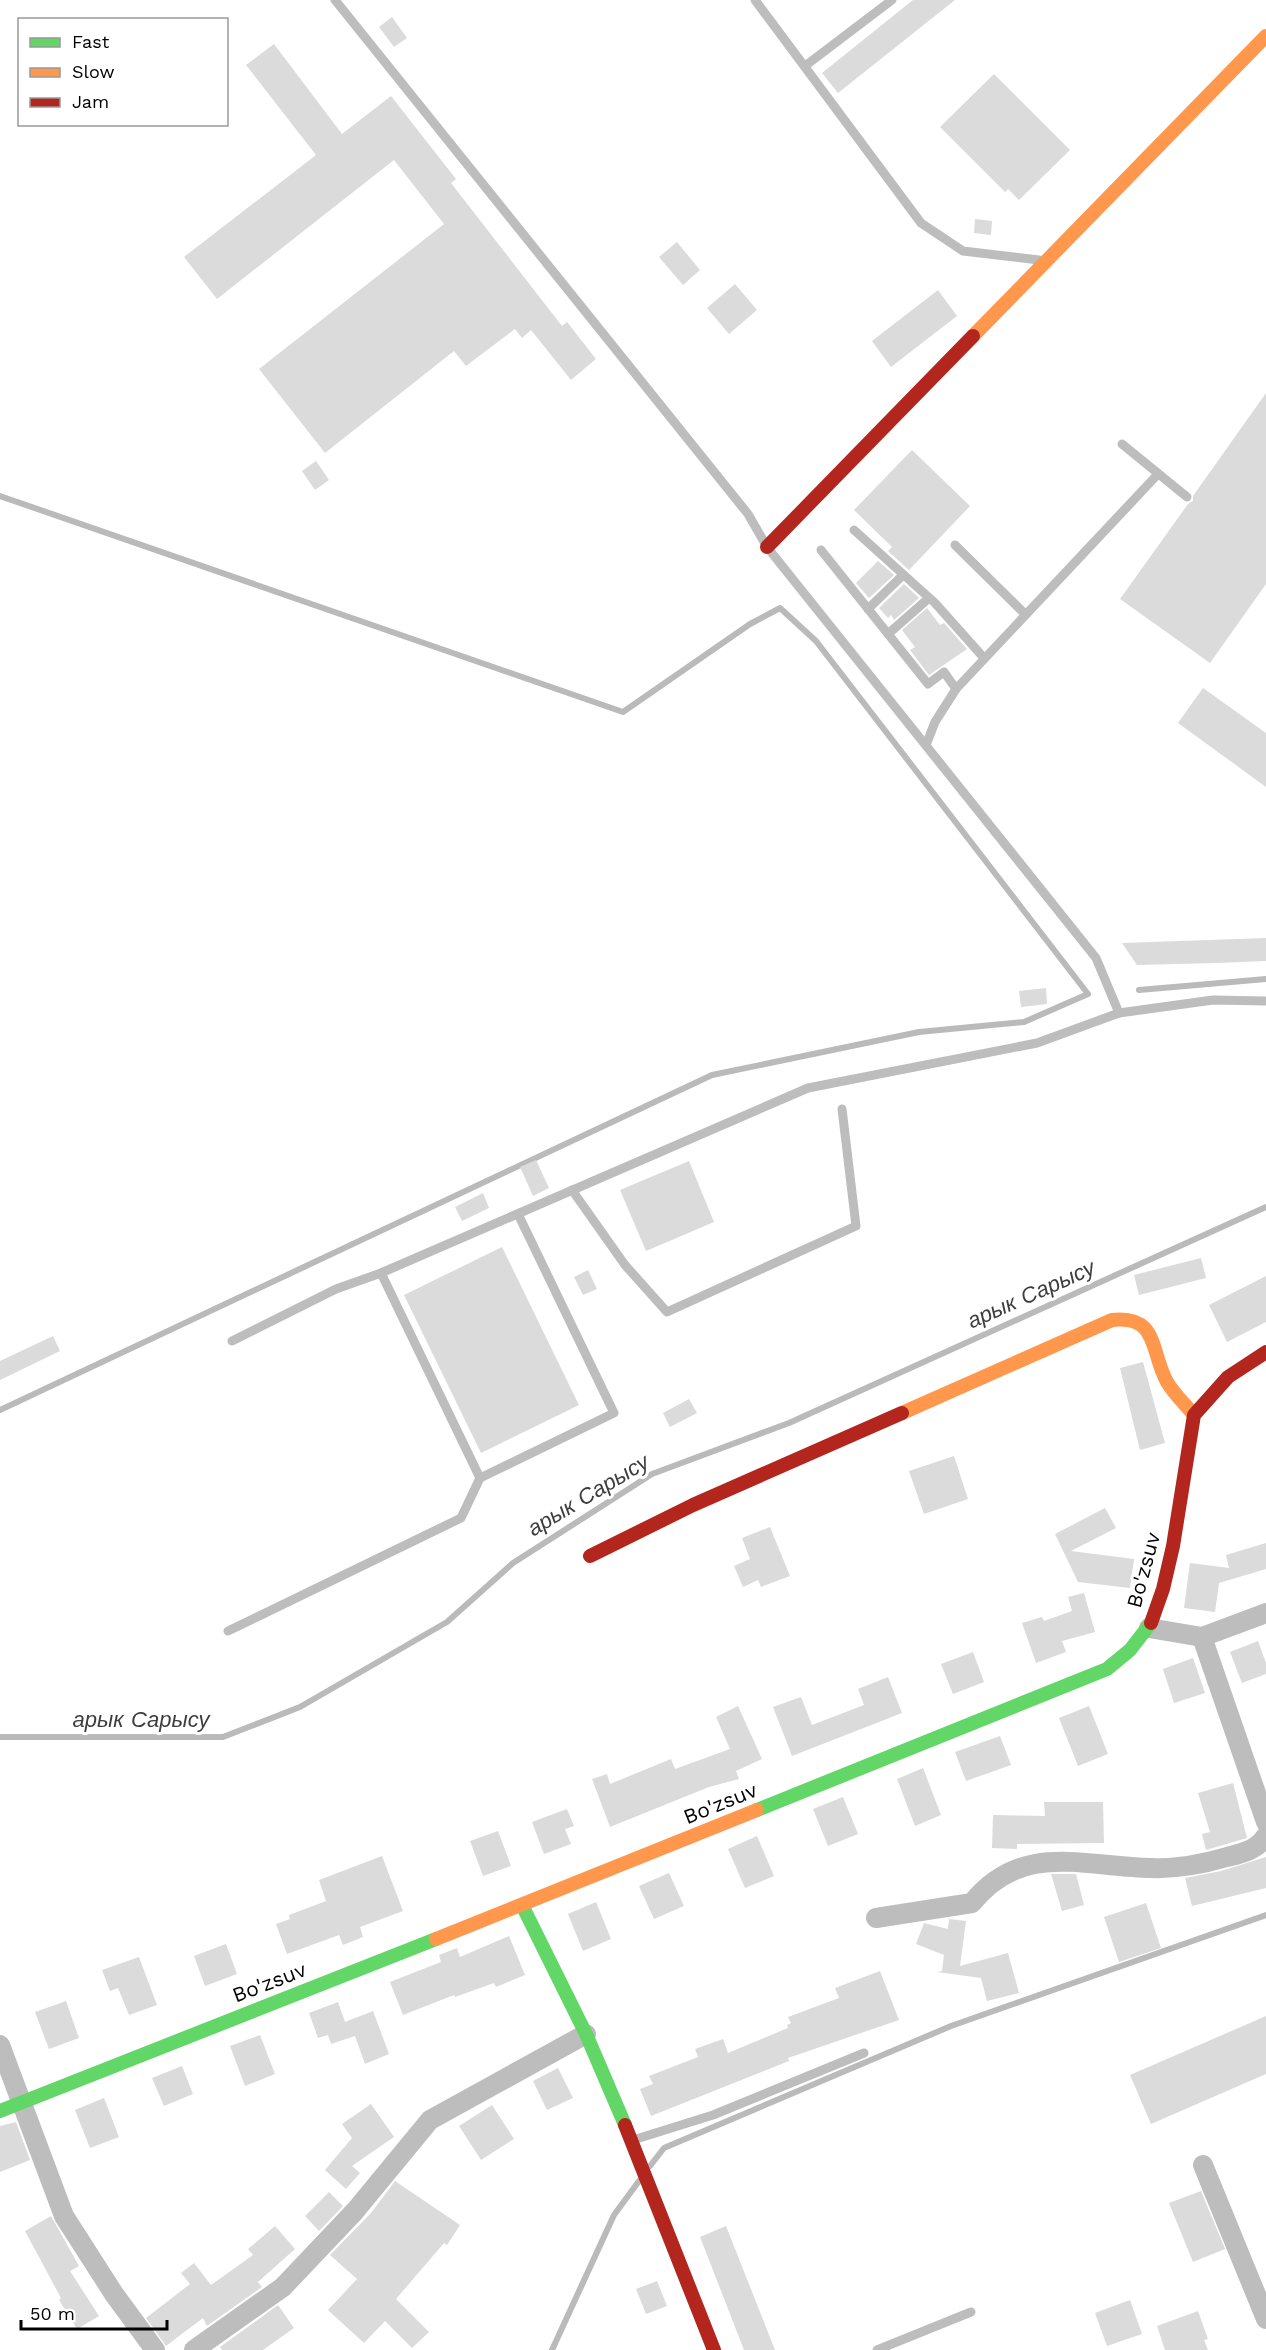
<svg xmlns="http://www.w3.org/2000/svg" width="1266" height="2350" font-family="'Work Sans',sans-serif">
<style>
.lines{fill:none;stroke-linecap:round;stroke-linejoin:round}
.stream{stroke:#bababa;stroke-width:6}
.building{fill:#dbdbdb}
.lane{stroke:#bdbdbd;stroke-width:9}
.street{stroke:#bdbdbd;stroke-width:20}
.fast{stroke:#63d668;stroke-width:14}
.slow{stroke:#ff974d;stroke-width:14}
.jam{stroke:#b3261e;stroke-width:14}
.labels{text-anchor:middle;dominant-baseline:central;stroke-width:6;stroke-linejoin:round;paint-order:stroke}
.street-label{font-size:21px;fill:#000;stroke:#fff}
.water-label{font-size:22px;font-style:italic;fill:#3d3d3d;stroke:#fff}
</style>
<rect width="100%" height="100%" fill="#fff"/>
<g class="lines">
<g class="stream">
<path d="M 0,496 L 623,712 L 750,624 L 780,608 L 816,641 L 1088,994 L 1024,1022 L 919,1032 L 712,1075 L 0,1410"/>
<path d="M 1139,990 L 1266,979"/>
<path d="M 0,1737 L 223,1737 L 300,1707 L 447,1622 L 513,1563 L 652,1474 L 789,1423 L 1266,1207"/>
<path d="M 650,2166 L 664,2148 L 951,2026 L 1266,1915"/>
<path d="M 552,2350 L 614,2215 L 639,2181"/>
</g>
</g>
<g class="building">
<path d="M 913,0 L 955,0 L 838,93 L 822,73 Z"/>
<path d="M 392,17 L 407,38 L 394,47 L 379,27 Z"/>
<path d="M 274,44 L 342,134 L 391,96 L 456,179 L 451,183 L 562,326 L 567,322 L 596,359 L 571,380 L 531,330 L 522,338 L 515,329 L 466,366 L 454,351 L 325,453 L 259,369 L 444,224 L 394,160 L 217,299 L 184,257 L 316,155 L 246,65 Z"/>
<path d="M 994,74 L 1070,150 L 1019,200 L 1008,189 L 1005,192 L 940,127 Z"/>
<path d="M 975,219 L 992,221 L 991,235 L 974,233 Z"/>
<path d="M 677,242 L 700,270 L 683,285 L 659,257 Z"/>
<path d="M 735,284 L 757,310 L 729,334 L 707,308 Z"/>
<path d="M 938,290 L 957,316 L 891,367 L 872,341 Z"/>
<path d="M 1266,393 L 1266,584 L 1210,663 L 1120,599 L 1188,504 L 1193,501 L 1193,496 Z"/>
<path d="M 912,450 L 970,506 L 909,570 L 888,551 L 892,547 L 854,510 Z"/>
<path d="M 316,461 L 329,480 L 315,490 L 302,471 Z"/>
<path d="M 878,561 L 894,575 L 869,598 L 856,583 Z"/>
<path d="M 904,584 L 919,598 L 894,620 L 891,615 L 888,618 L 879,608 Z"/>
<path d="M 927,608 L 940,625 L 944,623 L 967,649 L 929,675 L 910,650 L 915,647 L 902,630 Z"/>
<path d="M 1203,688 L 1266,733 L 1266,787 L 1178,723 Z"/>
<path d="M 1266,938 L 1266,961 L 1217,963 L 1137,965 L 1122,943 Z"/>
<path d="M 1046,988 L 1047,1004 L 1021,1007 L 1019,991 Z"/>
<path d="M 536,1160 L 549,1188 L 533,1196 L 520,1167 Z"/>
<path d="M 689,1161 L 714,1222 L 646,1251 L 620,1190 Z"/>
<path d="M 483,1193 L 489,1208 L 462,1221 L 455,1207 Z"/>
<path d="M 502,1247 L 579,1405 L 481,1453 L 404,1295 Z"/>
<path d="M 1201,1258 L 1206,1278 L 1139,1295 L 1134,1275 Z"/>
<path d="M 588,1270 L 597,1289 L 583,1295 L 574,1277 Z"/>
<path d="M 1266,1276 L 1266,1322 L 1227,1342 L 1209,1305 Z"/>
<path d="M 53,1336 L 60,1351 L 0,1380 L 0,1361 Z"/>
<path d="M 1143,1362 L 1165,1443 L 1140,1450 L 1120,1368 Z"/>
<path d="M 689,1399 L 697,1413 L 670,1427 L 663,1413 Z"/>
<path d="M 954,1456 L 968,1499 L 924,1514 L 909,1471 Z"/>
<path d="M 1105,1508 L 1116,1528 L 1071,1551 L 1134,1559 L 1130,1588 L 1078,1582 L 1055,1534 Z"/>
<path d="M 770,1527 L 790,1576 L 761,1587 L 758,1580 L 743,1587 L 734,1566 L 750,1559 L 742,1538 Z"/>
<path d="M 1266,1543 L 1266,1569 L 1219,1583 L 1215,1612 L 1184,1608 L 1190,1563 L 1229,1568 L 1226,1555 Z"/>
<path d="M 1084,1593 L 1095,1632 L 1062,1641 L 1066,1652 L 1036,1663 L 1022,1623 L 1042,1617 L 1044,1621 L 1072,1611 L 1068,1597 Z"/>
<path d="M 1258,1641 L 1266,1663 L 1266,1674 L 1242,1683 L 1230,1652 Z"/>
<path d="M 973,1652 L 984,1682 L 953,1694 L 941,1664 Z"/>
<path d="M 1193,1658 L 1205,1693 L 1174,1703 L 1163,1669 Z"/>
<path d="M 888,1677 L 902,1713 L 792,1756 L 773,1707 L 801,1697 L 812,1725 L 864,1705 L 858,1689 Z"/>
<path d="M 738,1706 L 762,1759 L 736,1771 L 739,1779 L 709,1787 L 610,1827 L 592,1779 L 607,1774 L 610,1784 L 671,1759 L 675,1769 L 730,1749 L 716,1717 Z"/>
<path d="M 1089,1706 L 1108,1754 L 1078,1766 L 1059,1718 Z"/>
<path d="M 1000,1736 L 1011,1765 L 966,1781 L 955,1752 Z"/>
<path d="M 923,1768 L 941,1815 L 915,1826 L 897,1779 Z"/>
<path d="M 1233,1783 L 1247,1838 L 1206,1850 L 1202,1834 L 1210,1832 L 1198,1793 Z"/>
<path d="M 843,1797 L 858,1834 L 828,1846 L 813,1809 Z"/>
<path d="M 1044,1802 L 1103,1802 L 1104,1843 L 1017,1844 L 1017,1849 L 992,1848 L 993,1815 L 1045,1816 Z"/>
<path d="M 567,1809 L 574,1826 L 565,1829 L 571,1844 L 544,1854 L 532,1822 Z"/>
<path d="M 498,1831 L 511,1866 L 483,1876 L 470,1841 Z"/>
<path d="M 757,1836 L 774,1876 L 745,1888 L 728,1849 Z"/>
<path d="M 382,1856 L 403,1911 L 360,1927 L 363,1937 L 343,1945 L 339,1935 L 287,1954 L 276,1924 L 290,1919 L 289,1915 L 326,1901 L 319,1880 Z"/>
<path d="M 1266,1857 L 1266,1888 L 1192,1906 L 1185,1878 L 1221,1871 Z"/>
<path d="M 669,1873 L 684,1906 L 654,1919 L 639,1886 Z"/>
<path d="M 1051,1874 L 1076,1874 L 1084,1905 L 1062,1911 Z"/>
<path d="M 596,1902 L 611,1939 L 583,1951 L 568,1914 Z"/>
<path d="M 1146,1903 L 1161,1948 L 1119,1962 L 1104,1917 Z"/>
<path d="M 949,1919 L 966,1921 L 960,1966 L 1008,1953 L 1019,1993 L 987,2001 L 981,1978 L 937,1972 L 942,1971 L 944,1955 L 916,1944 L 924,1923 L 948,1929 Z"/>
<path d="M 509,1936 L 525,1975 L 496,1987 L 494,1983 L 455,1997 L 454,1995 L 403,2015 L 390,1982 L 441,1962 L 439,1955 L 457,1948 L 460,1957 Z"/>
<path d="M 226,1944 L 237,1974 L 205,1986 L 194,1956 Z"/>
<path d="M 139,1957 L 157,2005 L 129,2015 L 118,1988 L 110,1991 L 102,1970 Z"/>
<path d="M 880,1971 L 899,2020 L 788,2058 L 789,2061 L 651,2116 L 640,2089 L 653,2084 L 649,2076 L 698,2057 L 695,2049 L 723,2039 L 728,2053 L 788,2028 L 787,2025 L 791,2023 L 788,2017 L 839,1998 L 835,1988 Z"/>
<path d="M 66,2001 L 79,2038 L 49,2049 L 35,2012 Z"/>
<path d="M 338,2002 L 345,2022 L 373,2011 L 389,2054 L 365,2064 L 355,2036 L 331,2044 L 328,2035 L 318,2038 L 309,2013 Z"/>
<path d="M 1266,2016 L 1266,2074 L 1151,2124 L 1130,2075 Z"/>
<path d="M 260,2035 L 275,2074 L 245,2086 L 230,2046 Z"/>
<path d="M 182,2066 L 193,2094 L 164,2106 L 152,2078 Z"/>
<path d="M 558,2068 L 573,2098 L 547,2110 L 533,2081 Z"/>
<path d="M 104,2098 L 119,2137 L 90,2148 L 75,2110 Z"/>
<path d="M 371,2104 L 394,2137 L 352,2166 L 360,2173 L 346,2189 L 325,2170 L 352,2138 L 342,2124 Z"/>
<path d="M 492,2105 L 514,2139 L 481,2160 L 459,2126 Z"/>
<path d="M 16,2122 L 30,2160 L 0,2172 L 0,2126 Z"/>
<path d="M 395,2181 L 460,2225 L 447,2245 L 444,2243 L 396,2299 L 429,2332 L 412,2348 L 385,2321 L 364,2343 L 328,2310 L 357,2279 L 330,2255 L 371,2213 Z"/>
<path d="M 1201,2191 L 1225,2249 L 1193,2262 L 1169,2203 Z"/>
<path d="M 329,2192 L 343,2206 L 319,2231 L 305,2216 Z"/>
<path d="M 51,2216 L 79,2266 L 70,2271 L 99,2316 L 77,2329 L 59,2300 L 61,2298 L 25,2231 Z"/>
<path d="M 275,2226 L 295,2249 L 258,2282 L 262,2287 L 207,2326 L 203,2318 L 166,2346 L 146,2318 L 190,2284 L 181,2273 L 194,2263 L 211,2285 L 253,2255 L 248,2249 Z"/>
<path d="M 726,2226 L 775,2350 L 744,2350 L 700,2237 Z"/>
<path d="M 657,2281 L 667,2306 L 646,2314 L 636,2289 Z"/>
<path d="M 1130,2300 L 1142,2334 L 1107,2346 L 1095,2313 Z"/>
<path d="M 278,2305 L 294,2328 L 263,2350 L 222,2350 L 220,2347 Z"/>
<path d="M 1198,2311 L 1208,2339 L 1204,2340 L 1208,2350 L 1165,2350 L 1157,2326 Z"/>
</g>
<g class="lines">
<g class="lane">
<path d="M 335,0 L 748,514 L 767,547 L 1096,958 L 1119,1013 L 1213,1000 L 1266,1001"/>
<path d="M 755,0 L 921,223 L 963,251 L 1039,260"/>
<path d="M 805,66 L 892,0"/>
<path d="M 1122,444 L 1187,497"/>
<path d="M 854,530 L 935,603 L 984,658"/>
<path d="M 955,545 L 1025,614"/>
<path d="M 821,550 L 928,684 L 944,672 L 956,689"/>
<path d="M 868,609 L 903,575"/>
<path d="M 888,634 L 929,598"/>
<path d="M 926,745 L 935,722 L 956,689 L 1158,474"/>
<path d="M 572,1190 L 625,1265 L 667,1312 L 856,1226 L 842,1109"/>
<path d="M 381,1273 L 480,1478 L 614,1413 L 518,1214"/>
<path d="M 232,1341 L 336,1289 L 381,1273 L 808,1088 L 1037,1043 L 1119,1013"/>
<path d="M 228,1631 L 461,1518 L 480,1478"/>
<path d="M 633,2140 L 713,2115 L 864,2053"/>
<path d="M 877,2350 L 971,2312"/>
</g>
<g class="street">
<path d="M 1149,1628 L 1202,1637 L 1266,1613"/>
<path d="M 1202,1637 L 1266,1822"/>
<path d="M 876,1918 L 972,1903 C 1022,1841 1084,1867 1151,1868 C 1176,1869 1203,1864 1227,1857 C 1243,1853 1257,1850 1266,1836"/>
<path d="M 0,2045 L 64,2216 L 114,2294 L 155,2350"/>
<path d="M 1203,2165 L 1266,2319"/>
<path d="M 194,2350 L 283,2287 L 355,2211 L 430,2120 L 586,2034"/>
</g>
<g class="fast">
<path d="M 757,1810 L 1107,1669 L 1130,1650 L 1151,1623"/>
<path d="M 522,1905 L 586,2034 L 625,2125"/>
<path d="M 0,2111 L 436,1939"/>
</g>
<g class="slow">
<path d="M 973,336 L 1266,36"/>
<path d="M 902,1413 L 1112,1320 C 1159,1315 1150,1351 1167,1382 C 1174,1394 1185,1404 1194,1415"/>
<path d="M 436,1939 L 757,1810"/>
</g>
<g class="jam">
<path d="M 767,547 L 973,336"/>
<path d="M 590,1556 L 693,1505 L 902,1413"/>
<path d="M 1151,1623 L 1163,1589 L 1173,1546 L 1194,1415 L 1228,1377 L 1266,1352"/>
<path d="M 625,2125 L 714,2350"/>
</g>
</g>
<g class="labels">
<g class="street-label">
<text transform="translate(1143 1570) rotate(-75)">Bo'zsuv</text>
<text transform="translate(720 1803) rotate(-22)">Bo'zsuv</text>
<text transform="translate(269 1982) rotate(-21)">Bo'zsuv</text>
</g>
<g class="water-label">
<text transform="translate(1031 1294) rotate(-24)">арык Сарысу</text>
<text transform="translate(588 1495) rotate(-31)">арык Сарысу</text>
<text x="141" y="1719">арык Сарысу</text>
</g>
</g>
<rect x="18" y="18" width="210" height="108" fill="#ffffff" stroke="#999999" stroke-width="1.5"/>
<rect x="30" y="38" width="30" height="9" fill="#63d668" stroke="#999999" stroke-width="1.5"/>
<text x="72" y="48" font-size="18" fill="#000000">Fast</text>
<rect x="30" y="68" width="30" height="9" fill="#ff974d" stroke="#999999" stroke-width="1.5"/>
<text x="72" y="78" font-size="18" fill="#000000">Slow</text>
<rect x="30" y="98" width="30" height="9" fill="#b3261e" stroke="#999999" stroke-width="1.5"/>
<text x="72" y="108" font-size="18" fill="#000000">Jam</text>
<path d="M21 2320v9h146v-9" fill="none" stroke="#000000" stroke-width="3"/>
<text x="30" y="2320" font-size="18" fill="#000000" stroke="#ffffff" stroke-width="4.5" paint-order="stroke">50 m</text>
</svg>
